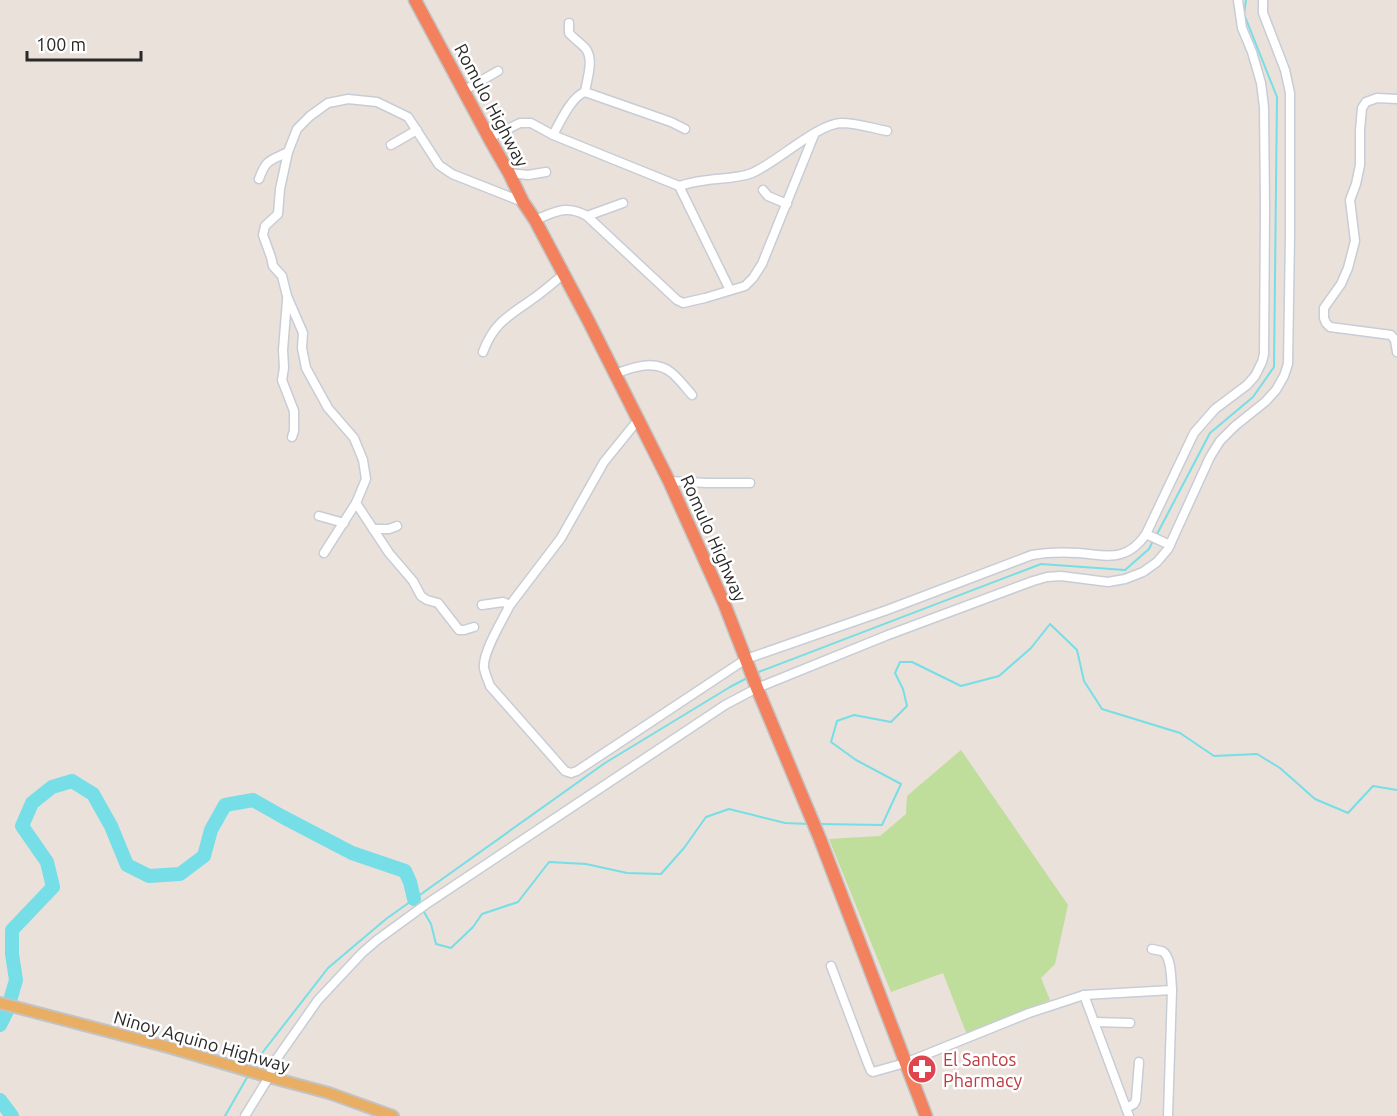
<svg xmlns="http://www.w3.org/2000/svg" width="1397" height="1116" font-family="Ubuntu,sans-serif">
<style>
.green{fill:#bfdd9b}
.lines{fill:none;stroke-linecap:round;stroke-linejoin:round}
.stream{stroke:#75dee6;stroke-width:2}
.river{stroke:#75dee6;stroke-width:14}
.minor-casing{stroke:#c7cdd6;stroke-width:11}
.major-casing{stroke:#c3c3c3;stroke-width:14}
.highway-casing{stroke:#c3c3c3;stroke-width:15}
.minor{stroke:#fff;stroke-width:8}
.major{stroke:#e7ae64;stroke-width:10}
.highway{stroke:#f3815e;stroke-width:12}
.labels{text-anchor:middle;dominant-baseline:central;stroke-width:5;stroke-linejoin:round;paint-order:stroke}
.street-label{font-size:18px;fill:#292929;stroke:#fff}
.health-label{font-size:18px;fill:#be3a42;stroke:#fff;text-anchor:start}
</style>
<rect width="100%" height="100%" fill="#eae1db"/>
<path class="green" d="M 961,750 L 1068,905 L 1055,964 L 1041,978 L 1050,1000 L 967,1035 L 943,973 L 891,992 L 829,839 L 880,836 L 906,814 L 907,796 Z"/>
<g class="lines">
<g class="stream">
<path d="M 1156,536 L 1210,433 L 1253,397 L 1274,367 L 1277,97 L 1244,14 L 1246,0"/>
<path d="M 756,673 L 1041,564 L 1125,570 L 1149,549 L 1153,541"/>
<path d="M 818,824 L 882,825 L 901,784 L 856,760 L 831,742 L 837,721 L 854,715 L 891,722 L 907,706 L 903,689 L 895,673 L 900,662 L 912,662 L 961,686 L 999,676 L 1031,648 L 1050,624 L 1077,650 L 1084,681 L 1102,709 L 1180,733 L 1214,756 L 1257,754 L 1280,768 L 1315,799 L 1348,813 L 1373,786 L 1397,790"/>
<path d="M 424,912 L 431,924 L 436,944 L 451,948 L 473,927 L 482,914 L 518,902 L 549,862 L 586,864 L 627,873 L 661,874 L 684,848 L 706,817 L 729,809 L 785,823 L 809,824"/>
<path d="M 252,1069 L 259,1057 L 328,968 L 386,919 L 605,763 L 730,687 L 749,677"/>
<path d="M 225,1116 L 249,1074"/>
</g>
<g class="river">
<path d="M 0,1025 L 7,1011 L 16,980 L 12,954 L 12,930 L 53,887 L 47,862 L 22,826 L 32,803 L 52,787 L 72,781 L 93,794 L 111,826 L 127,865 L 149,876 L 180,874 L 204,856 L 211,830 L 225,805 L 253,800 L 283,817 L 352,853 L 405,871 L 410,882 L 414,899"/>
<path d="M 0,1100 L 12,1116"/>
</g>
<g class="minor-casing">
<g id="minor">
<path d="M 569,23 L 569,33 C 574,39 581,43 586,49 C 594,60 587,79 585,92"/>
<path d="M 463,91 L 498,71"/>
<path d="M 1397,99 L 1377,98 L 1366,102 L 1362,108 L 1360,130 L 1360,165 L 1356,184 L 1350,200 L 1355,241 L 1348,268 L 1341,284 L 1324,308 L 1324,318 L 1326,323 L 1330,327 L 1391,335 L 1395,340 L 1397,352"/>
<path d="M 553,135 C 560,122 572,96 585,92 L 671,122 L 685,129"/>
<path d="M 489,138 L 520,123 L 531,123 L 553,135 L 679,186 C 686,184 694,182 701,181 C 717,178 737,179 752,173 C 776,163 817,124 841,123 C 856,123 872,128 887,131"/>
<path d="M 391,145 L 417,130"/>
<path d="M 509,173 L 528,175 L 546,172"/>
<path d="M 259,179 C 266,159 270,161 288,152"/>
<path d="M 679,186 L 730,290"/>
<path d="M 763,190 L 768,196 L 787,204"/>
<path d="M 587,216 L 623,203"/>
<path d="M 535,220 C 555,212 567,204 587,216 L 677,300 L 683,303 L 705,298 L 745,286 L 753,278 L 762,264 L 814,135"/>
<path d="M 287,300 L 283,350 L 284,368 L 282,380 L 294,411 L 294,431 L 292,437"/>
<path d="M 483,352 C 494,322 509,316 534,298 C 544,291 554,282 564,274"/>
<path d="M 615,374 C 633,367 655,359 672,373 C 679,379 686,388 692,395"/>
<path d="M 669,481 L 707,483 L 750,483"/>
<path d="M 319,516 L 344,523"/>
<path d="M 373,529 L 389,529 L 397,526"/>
<path d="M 1146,534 L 1170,545"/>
<path d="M 324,553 L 356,503"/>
<path d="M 482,605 L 503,602 L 510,605 L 561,538 L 604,462 L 638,420"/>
<path d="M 510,605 C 503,619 482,653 484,668 C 485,674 488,680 490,686 L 565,771 L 571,773 L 577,771 L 746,659 L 887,610 L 1032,555 C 1048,552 1063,552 1079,553 C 1093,554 1108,558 1121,554 C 1132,551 1140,543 1146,534 L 1194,433 L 1215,409 L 1247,385 L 1255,376 L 1262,362 L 1264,354 L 1265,208 L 1264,107 L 1261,83 L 1252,52 L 1242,28 L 1238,0"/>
<path d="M 474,627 L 464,630 L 459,630 L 438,603 L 427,600 L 421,596 L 413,581 L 389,553 L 356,503 L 366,479 L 363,460 L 354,438 L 328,408 L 306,368 L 302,348 L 303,333 L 287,296 L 282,276 L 273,266 L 271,257 L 263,235 L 265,226 L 278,214 L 280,189 L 288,152 L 297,129 L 310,116 L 328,103 L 348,99 L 377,102 L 408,117 L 439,165 L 452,174 L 523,202"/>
<path d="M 1152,949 C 1152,949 1161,951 1162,951 C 1172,956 1171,980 1172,990"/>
<path d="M 831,966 L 868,1064 L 871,1071 L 873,1072 L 905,1063 L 1029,1013 L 1084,995 L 1129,1116"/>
<path d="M 1084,995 L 1172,990 L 1168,1116"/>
<path d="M 1094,1022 L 1130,1023"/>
<path d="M 1126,1108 L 1134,1104 L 1136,1100 L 1139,1062"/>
<path d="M 245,1116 L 269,1077 L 273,1064 L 318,1000 L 362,953 L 377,940 L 425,905 L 725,705 L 757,688 L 888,635 L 1033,581 L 1047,577 L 1061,576 L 1108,582 L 1125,579 L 1143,572 L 1157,562 L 1168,549 L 1210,457 L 1220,441 L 1235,426 L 1265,402 L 1276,390 L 1284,376 L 1288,364 L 1290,235 L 1290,93 L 1285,70 L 1263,13 L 1263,0"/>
</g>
</g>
<g class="major-casing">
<path id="major" d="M 0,1003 L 168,1047 L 269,1077 L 329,1093 L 393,1116"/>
</g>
<g class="highway-casing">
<path id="highway" d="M 415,0 L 489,138 L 509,173 L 523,202 L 535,220 L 588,320 L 669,481 L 724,603 L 757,688 L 820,839 L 926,1116"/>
</g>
<use href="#minor" class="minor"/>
<use href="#major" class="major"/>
<use href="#highway" class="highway"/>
</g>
<defs>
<g id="pharmacy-disc" transform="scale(1.5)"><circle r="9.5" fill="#e0444e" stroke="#fff"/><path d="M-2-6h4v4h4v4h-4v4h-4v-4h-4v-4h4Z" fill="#fff"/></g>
</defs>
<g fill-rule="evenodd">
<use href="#pharmacy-disc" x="922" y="1069"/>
</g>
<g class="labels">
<g class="street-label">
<text transform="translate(492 105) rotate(62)">Romulo Highway</text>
<text transform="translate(714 538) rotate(66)">Romulo Highway</text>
<text transform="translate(202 1041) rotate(16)">Ninoy Aquino Highway</text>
</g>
<g class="health-label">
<text x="943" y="1059">El Santos<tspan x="943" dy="21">Pharmacy</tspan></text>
</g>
</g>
<path d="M27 51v9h114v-9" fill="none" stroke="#292929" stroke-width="3"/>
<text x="36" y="51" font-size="18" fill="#292929" stroke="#ffffff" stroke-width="4.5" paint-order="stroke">100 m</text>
</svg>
